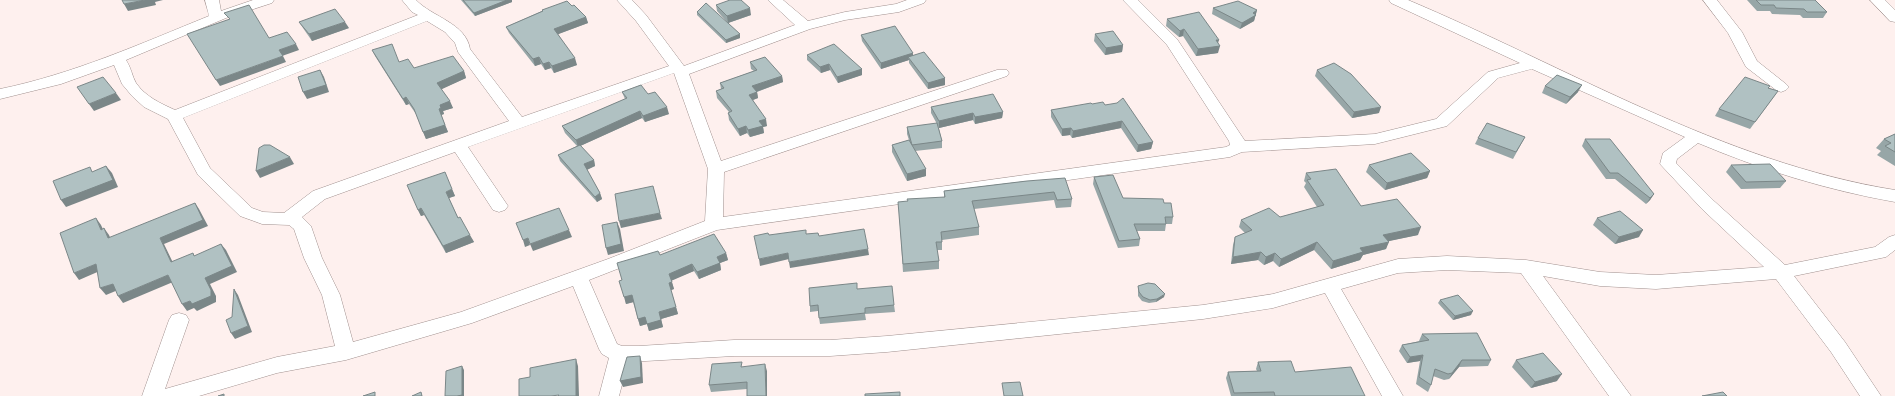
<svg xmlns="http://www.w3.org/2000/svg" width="1895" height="396" font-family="Karla,sans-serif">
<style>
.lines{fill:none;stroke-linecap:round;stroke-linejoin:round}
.street-casing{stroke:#a1918f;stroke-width:1}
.street{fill:#fff;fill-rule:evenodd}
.wall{fill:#97a6a7}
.shaded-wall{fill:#7b8788}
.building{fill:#b0c1c2;stroke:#7b8788}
</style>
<rect width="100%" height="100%" fill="#fef0ee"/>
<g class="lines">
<g class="street-casing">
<g id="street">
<path d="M 205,0 L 219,0 L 221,11 L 253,0 L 274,0 L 272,3 L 226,18 L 126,60 C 131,67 132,76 136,83 C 146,97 160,103 175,110 L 418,15 L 412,12 L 402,0 L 416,0 C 432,17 466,23 470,49 L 522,117 L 669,66 L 636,21 L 617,0 L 632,0 L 646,15 L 684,66 L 795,25 L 768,0 L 783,0 L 808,21 L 845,12 L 896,4 L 907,0 L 926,0 L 924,3 L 899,12 L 845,20 L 810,29 L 689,74 L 721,161 L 997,70 L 1007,70 L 1009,73 L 1007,76 L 724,172 L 723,217 L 1226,147 L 1230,145 L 1229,141 L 1167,45 L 1123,0 L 1138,0 L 1177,39 L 1245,141 L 1375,134 L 1436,119 L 1488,72 L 1520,63 L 1391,3 L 1389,0 L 1408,0 C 1567,67 1722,162 1895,190 L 1895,202 C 1827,190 1762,170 1698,143 L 1677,159 L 1676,163 L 1714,201 L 1785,265 L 1875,247 L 1889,237 L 1895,235 L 1895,250 L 1886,257 L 1794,276 L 1845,342 L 1881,396 L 1860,396 L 1831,352 L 1776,279 L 1656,289 L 1600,286 L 1543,276 L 1631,396 L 1609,396 L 1521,273 L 1447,270 L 1398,273 L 1341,289 L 1403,396 L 1382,396 L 1325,293 L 1273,308 L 1203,319 L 887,352 L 830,356 L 734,356 L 628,362 L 619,396 L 599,396 L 609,358 L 602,354 L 599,349 L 573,286 L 472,323 L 346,360 L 277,373 L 199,396 L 142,396 L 169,320 L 172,315 L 179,313 L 186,315 L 189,320 L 165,389 L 277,357 L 335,346 L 322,295 L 304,258 L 294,229 L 289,225 L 262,224 L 240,216 L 198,175 L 168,119 L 144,107 L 132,96 L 122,84 L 114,65 L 61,84 L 0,99 L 0,89 C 73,74 140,44 209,16 ZM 427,21 L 445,32 L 455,43 L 458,52 L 509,121 L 313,191 L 284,213 L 263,212 L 252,208 L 210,168 L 183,118 ZM 1532,69 L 1685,137 L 1663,153 L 1660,164 L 1702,209 L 1764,267 L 1656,275 L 1600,272 L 1526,260 L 1447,256 L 1398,259 L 1273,294 L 1203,305 L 887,336 L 830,340 L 734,340 L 639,346 L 622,346 L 617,344 L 589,280 L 717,230 L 1230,157 L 1242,152 L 1375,144 L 1447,126 L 1498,78 ZM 674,73 L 708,169 L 705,221 L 608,259 L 461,312 L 353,342 L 340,295 L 322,258 L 311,226 L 302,217 L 325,199 L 455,152 L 493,210 L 499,212 L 505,210 L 508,206 L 468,147 Z"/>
<path d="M 1703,0 L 1717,0 L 1742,32 L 1757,61 L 1786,84 L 1789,87 L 1786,90 L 1781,92 L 1776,90 L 1746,67 L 1728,33 Z"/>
<path d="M 1870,0 L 1885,0 L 1895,10 L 1895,22 L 1890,21 Z"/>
</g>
</g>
<use href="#street" class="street"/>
</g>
<g class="wall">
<path d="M 461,0 L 512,0 L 512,2 L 475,16 Z"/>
<path d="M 1747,0 L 1815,0 L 1827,12 L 1823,18 L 1803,18 L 1800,15 L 1772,14 L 1770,11 L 1757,11 Z"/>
<path d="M 716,5 L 751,15 L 728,23 L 717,11 Z"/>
<path d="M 572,6 L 586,17 L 588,23 L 558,34 L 577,65 L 554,73 L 551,68 L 545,70 L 541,64 L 535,66 L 509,33 L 506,27 L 542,11 L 542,10 Z"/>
<path d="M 1213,8 L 1257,10 L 1254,21 L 1240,29 L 1212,14 Z"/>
<path d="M 697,12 L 740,38 L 726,43 L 697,15 Z"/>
<path d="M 1167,19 L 1218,43 L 1218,53 L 1196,56 L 1183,36 L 1179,37 L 1166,26 Z"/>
<path d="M 299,22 L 349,28 L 312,41 L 303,28 Z"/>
<path d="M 1095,34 L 1123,45 L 1122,52 L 1105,55 L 1094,41 Z"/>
<path d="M 861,35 L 913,55 L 945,78 L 945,85 L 928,89 L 909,63 L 909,60 L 881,69 L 862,41 Z"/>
<path d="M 372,50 L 399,62 L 414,68 L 464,71 L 466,78 L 441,89 L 453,108 L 443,111 L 444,114 L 441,115 L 448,132 L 426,139 L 416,114 L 409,104 L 406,105 L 375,56 Z"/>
<path d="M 807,55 L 862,69 L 862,75 L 838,83 L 830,70 L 821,73 L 807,60 Z"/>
<path d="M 750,62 L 782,76 L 783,82 L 757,92 L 758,98 L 753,100 L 767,126 L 763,127 L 764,133 L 750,137 L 747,133 L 740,136 L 729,120 L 728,113 L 729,112 L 717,98 L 716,91 L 721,89 L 720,83 L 754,71 L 751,69 Z"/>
<path d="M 1317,70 L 1379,113 L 1352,118 L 1315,76 Z"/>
<path d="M 1545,86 L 1578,92 L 1566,104 L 1542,93 Z"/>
<path d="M 1768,88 L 1778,91 L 1750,129 L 1715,116 L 1719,109 Z"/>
<path d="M 622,92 L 648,94 L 669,114 L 645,122 L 642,118 L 580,146 L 594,160 L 595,166 L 587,170 L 600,193 L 602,199 L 597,202 L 560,161 L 558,155 L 577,146 L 565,133 L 562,126 L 625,99 Z"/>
<path d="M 1092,104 L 1105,105 L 1153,142 L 1151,149 L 1137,152 L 1121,128 L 1072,138 L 1070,135 L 1062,136 L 1051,117 L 1051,110 Z"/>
<path d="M 931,107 L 1003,112 L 1002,118 L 975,124 L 973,120 L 939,128 L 938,125 L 942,141 L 942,148 L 915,151 L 926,176 L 907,181 L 892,152 L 892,145 L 909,140 L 907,134 L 907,127 L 937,124 L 931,113 Z"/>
<path d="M 1895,134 L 1895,166 L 1877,155 L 1881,151 L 1876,148 L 1884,139 Z"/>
<path d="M 1525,137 L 1513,159 L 1475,144 L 1478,138 Z"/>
<path d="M 1585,139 L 1654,194 L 1650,200 L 1646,204 L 1615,179 L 1606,179 L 1582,146 Z"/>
<path d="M 1369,165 L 1430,171 L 1427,178 L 1385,190 L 1366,172 Z"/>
<path d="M 1731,165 L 1786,181 L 1780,188 L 1741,189 L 1726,172 Z"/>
<path d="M 1306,173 L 1361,206 L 1418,235 L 1388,241 L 1386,249 L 1363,255 L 1360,260 L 1331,269 L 1314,250 L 1279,267 L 1273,261 L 1264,265 L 1258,260 L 1231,264 L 1233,245 L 1235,237 L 1245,233 L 1239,227 L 1241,220 L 1280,217 L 1317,207 L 1304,187 L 1306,183 L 1304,181 Z"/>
<path d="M 1094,177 L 1123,198 L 1164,203 L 1173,217 L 1172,224 L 1166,224 L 1165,231 L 1137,231 L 1140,239 L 1139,246 L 1118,248 L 1093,184 Z"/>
<path d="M 1027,181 L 1072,199 L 1071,207 L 1056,208 L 1054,200 L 974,209 L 979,227 L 979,235 L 942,240 L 942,250 L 937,250 L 939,261 L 939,269 L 903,272 L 899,210 L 944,197 L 944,191 Z"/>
<path d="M 452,189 L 455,196 L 449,198 L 458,218 L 474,242 L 446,253 L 424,215 L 421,216 L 418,210 Z"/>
<path d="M 1597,218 L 1639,237 L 1615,244 L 1593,225 Z"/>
<path d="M 726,253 L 728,260 L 720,263 L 721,270 L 699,279 L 694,271 L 671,280 L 674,289 L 671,290 L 678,314 L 661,319 L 663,327 L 649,331 L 647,324 L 640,326 L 633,302 L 626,304 L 622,280 L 660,255 Z"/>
<path d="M 1138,286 L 1164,297 L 1156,302 L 1149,303 L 1142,301 L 1138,296 Z"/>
<path d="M 857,289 L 894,305 L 895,312 L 865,314 L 866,320 L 820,324 L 818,311 L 810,312 L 810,306 Z"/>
<path d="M 1440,300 L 1471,315 L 1453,320 L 1438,303 Z"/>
<path d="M 1422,334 L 1491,360 L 1488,366 L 1459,367 L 1449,379 L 1444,380 L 1433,376 L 1431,385 L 1428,392 L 1416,384 L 1420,361 L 1407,363 L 1399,351 L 1402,345 L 1420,341 L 1419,341 Z"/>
<path d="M 1516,360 L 1557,381 L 1531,388 L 1512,367 Z"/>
<path d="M 1258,362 L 1295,372 L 1365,396 L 1231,396 L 1226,378 L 1228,372 L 1257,371 L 1256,369 Z"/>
<path d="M 767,371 L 747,389 L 711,392 L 709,385 Z"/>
</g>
<g class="shaded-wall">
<path d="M 145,0 L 163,0 L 155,2 L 156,5 L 128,11 L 124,4 Z"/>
<path d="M 507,0 L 512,0 L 512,2 L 475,16 L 474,13 Z"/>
<path d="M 750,8 L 751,15 L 728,23 L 727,16 Z"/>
<path d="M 1257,10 L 1254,21 L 1240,29 L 1242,23 L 1253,13 Z"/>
<path d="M 586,17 L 588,23 L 556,35 L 554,29 Z"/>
<path d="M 345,22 L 349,28 L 312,41 L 309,34 Z"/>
<path d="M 1184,29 L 1183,36 L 1179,37 L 1180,31 Z"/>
<path d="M 740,34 L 740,38 L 726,43 L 726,40 Z"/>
<path d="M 1216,40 L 1219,40 L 1217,46 L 1220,46 L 1218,53 L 1196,56 L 1198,49 Z"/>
<path d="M 296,44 L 299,50 L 282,56 L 279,50 Z"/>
<path d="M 1123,45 L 1122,52 L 1105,55 L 1106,48 Z"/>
<path d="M 913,53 L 913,59 L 908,57 L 909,60 L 881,69 L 881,63 Z"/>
<path d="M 283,56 L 286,62 L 220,86 L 216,80 Z"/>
<path d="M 539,57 L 541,64 L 535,66 L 533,59 Z"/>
<path d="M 575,58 L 577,65 L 554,73 L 552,66 Z"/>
<path d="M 549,62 L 551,68 L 545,70 L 543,64 Z"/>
<path d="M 829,64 L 830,70 L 821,73 L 820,67 Z"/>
<path d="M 862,69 L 862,75 L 838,83 L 837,77 Z"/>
<path d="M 320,70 L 324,77 L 329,92 L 307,99 L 303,92 Z"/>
<path d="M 464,71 L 466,78 L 440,90 L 437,83 Z"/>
<path d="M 782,76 L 783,82 L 753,93 L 752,86 Z"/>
<path d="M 945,78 L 945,85 L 928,89 L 928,83 Z"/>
<path d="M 1582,85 L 1578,92 L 1566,104 L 1570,97 Z"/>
<path d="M 757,92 L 758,98 L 750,101 L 749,95 Z"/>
<path d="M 116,93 L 121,100 L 94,111 L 89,104 Z"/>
<path d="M 406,97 L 409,104 L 406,105 L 403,99 Z"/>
<path d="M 450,101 L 453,108 L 443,111 L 444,114 L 441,115 L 448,132 L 426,139 L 423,132 L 439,109 L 440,105 Z"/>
<path d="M 667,107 L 669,114 L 645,122 L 643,116 Z"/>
<path d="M 1381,107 L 1379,113 L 1352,118 L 1354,112 Z"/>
<path d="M 640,111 L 642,118 L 578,147 L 576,140 Z"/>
<path d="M 1003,112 L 1002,118 L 975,124 L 975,117 Z"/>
<path d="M 973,113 L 973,120 L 939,128 L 939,121 Z"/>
<path d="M 766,119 L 767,126 L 763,127 L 764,133 L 750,137 L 748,130 L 759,121 Z"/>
<path d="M 1122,121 L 1121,128 L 1072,138 L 1073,131 Z"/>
<path d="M 746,126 L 747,133 L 740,136 L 738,129 Z"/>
<path d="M 1071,128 L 1070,135 L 1062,136 L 1062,129 Z"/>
<path d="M 1153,142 L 1151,149 L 1137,152 L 1138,145 Z"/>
<path d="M 290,157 L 294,164 L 260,178 L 256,171 Z"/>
<path d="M 594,160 L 595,166 L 586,170 L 584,164 Z"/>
<path d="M 106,166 L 112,173 L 118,187 L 66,207 L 61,200 Z"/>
<path d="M 926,169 L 926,176 L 907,181 L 907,174 Z"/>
<path d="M 1430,171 L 1427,178 L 1385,190 L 1387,183 Z"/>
<path d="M 452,189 L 455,196 L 449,198 L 446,192 Z"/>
<path d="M 600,193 L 602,199 L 597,202 L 595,197 Z"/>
<path d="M 1654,194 L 1650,200 L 1646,204 L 1650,198 Z"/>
<path d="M 195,203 L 199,209 L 208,226 L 164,244 L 176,269 L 171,262 L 160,238 Z"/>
<path d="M 421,208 L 424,215 L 421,216 L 418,210 Z"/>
<path d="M 660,213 L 662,219 L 621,228 L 619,221 Z"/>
<path d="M 96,218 L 101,225 L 106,236 L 101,230 Z"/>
<path d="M 617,222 L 620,229 L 624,251 L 608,255 L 606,248 Z"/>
<path d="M 1421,227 L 1418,235 L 1380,243 L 1383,235 Z"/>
<path d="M 104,228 L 109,235 L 113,244 L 108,238 Z"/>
<path d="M 569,230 L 572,237 L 533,251 L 530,244 Z"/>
<path d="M 1643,230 L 1639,237 L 1615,244 L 1619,237 Z"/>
<path d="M 470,235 L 474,242 L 446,253 L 443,246 Z"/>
<path d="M 528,238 L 530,245 L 525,247 L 523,240 Z"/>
<path d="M 1317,242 L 1314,250 L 1279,267 L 1281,259 Z"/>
<path d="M 1389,242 L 1386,249 L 1363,255 L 1360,260 L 1331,269 L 1333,261 L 1360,248 Z"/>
<path d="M 221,244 L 226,250 L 237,272 L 210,284 L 216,296 L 216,302 L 197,311 L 194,308 L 187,311 L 182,304 L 190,301 L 205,278 Z"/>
<path d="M 868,249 L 869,255 L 790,268 L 789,262 Z"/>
<path d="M 1261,252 L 1258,260 L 1231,264 L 1233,257 Z"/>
<path d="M 726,253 L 728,260 L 720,263 L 721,270 L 699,279 L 697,272 L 717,257 Z"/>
<path d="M 788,253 L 789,259 L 760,266 L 759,259 Z"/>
<path d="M 1275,253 L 1273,261 L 1264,265 L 1266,257 Z"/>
<path d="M 96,264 L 102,270 L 79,280 L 74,273 Z"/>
<path d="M 692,264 L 694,271 L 671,281 L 669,274 Z"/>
<path d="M 168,275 L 173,282 L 123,303 L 118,296 Z"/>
<path d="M 672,282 L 674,289 L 671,290 L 669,283 Z"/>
<path d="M 113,284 L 118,290 L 106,295 L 100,288 Z"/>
<path d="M 234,289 L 238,295 L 252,332 L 235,339 L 231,333 L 248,326 Z"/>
<path d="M 1165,294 L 1164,297 L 1156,302 L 1157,299 Z"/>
<path d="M 632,295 L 634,302 L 626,304 L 624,297 Z"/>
<path d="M 676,307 L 678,314 L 661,319 L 663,327 L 649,331 L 647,324 L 640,326 L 638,319 Z"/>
<path d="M 1473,311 L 1471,315 L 1453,320 L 1455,316 Z"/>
<path d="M 1423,355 L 1420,361 L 1407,363 L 1410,357 Z"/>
<path d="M 640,356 L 642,363 L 643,383 L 623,387 L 620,381 Z"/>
<path d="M 576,359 L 578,366 L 579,396 L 576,396 Z"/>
<path d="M 1462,360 L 1459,367 L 1449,379 L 1452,373 Z"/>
<path d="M 765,364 L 767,371 L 767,396 L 766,396 Z"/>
<path d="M 462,366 L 464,370 L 464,396 L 457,396 Z"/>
<path d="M 1562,374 L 1557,381 L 1531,388 L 1535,382 Z"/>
</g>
<g class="building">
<path d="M 122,0 L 145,0 L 124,4 Z"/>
<path d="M 463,0 L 507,0 L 474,13 Z"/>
<path d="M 730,0 L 741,0 L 750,8 L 727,16 L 716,5 Z"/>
<path d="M 1756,0 L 1815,0 L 1827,12 L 1807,12 L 1804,9 L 1776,8 L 1774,5 L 1761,5 Z"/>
<path d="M 567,1 L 572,6 L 574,5 L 586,17 L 554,29 L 575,58 L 552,66 L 549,62 L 543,64 L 539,57 L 533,59 L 506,27 L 543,11 L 542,10 Z"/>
<path d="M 1238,1 L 1257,10 L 1253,13 L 1256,15 L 1242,23 L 1213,8 Z"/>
<path d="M 706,3 L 740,34 L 726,40 L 697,12 Z"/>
<path d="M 249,5 L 269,38 L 287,32 L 296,44 L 279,50 L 283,56 L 216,80 L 187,34 L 230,19 L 224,13 Z"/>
<path d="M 335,9 L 345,22 L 309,34 L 299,22 Z"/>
<path d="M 1199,12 L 1219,40 L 1216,40 L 1220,46 L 1198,49 L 1184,29 L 1180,31 L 1167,19 Z"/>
<path d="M 895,26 L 913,53 L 881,63 L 861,35 Z"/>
<path d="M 1113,31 L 1123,45 L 1106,48 L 1095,34 Z"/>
<path d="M 392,44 L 399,62 L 408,59 L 414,68 L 453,56 L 464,71 L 437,83 L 450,101 L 440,105 L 441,108 L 439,109 L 445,125 L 423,132 L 414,109 L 406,97 L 403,99 L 372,50 Z"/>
<path d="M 834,44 L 862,69 L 837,77 L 829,64 L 820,67 L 807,55 Z"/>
<path d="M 924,52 L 945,78 L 928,83 L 908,57 Z"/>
<path d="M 765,57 L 782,76 L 752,86 L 757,92 L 749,95 L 766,119 L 759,121 L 763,126 L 748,130 L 746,126 L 738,129 L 728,113 L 732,111 L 716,91 L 724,88 L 720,83 L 757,70 L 750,62 Z"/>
<path d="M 1334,63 L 1351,74 L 1381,107 L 1354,112 L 1317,70 Z"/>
<path d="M 320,70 L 326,85 L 303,92 L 298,77 Z"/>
<path d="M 1557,75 L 1582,85 L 1570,97 L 1545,86 Z"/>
<path d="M 103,77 L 116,93 L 89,104 L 77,87 Z"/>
<path d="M 1745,77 L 1770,86 L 1768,88 L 1778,91 L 1755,122 L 1719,109 Z"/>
<path d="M 641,85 L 648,94 L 655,92 L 667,107 L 643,116 L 640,111 L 576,140 L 562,126 L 627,98 L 622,92 Z"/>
<path d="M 993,94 L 1003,112 L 975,117 L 973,113 L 939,121 L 931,107 Z"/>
<path d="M 1123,98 L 1153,142 L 1138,145 L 1122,121 L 1073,131 L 1071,128 L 1062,129 L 1051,110 L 1091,103 L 1092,104 L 1103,102 L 1105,105 L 1117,103 Z"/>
<path d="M 937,123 L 942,141 L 912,145 L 907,127 Z"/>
<path d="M 1487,123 L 1525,137 L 1516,152 L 1478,138 Z"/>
<path d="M 1895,134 L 1895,152 L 1885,146 L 1891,143 L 1884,139 Z"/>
<path d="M 1585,139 L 1610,139 L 1654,194 L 1650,198 L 1618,173 L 1610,173 Z"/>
<path d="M 909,140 L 926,169 L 907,174 L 892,145 Z"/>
<path d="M 264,145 L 270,145 L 290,157 L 256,171 L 259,148 Z"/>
<path d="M 580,145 L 594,160 L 584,164 L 600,193 L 595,197 L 558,155 Z"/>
<path d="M 1411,153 L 1430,171 L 1387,183 L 1369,165 Z"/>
<path d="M 1770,164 L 1786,181 L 1746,182 L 1731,165 Z"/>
<path d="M 106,166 L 113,180 L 61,200 L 53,181 L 90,167 L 92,172 Z"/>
<path d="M 1336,169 L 1361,206 L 1397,199 L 1421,227 L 1383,235 L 1389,242 L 1360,248 L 1363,252 L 1333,261 L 1317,242 L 1281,259 L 1275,253 L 1266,257 L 1261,252 L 1233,257 L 1235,237 L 1252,230 L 1241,220 L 1269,208 L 1280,217 L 1324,205 L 1307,180 L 1311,179 L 1306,173 Z"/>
<path d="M 445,172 L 452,189 L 446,192 L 458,218 L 460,217 L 470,235 L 443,246 L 421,208 L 418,210 L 407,185 Z"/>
<path d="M 1113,175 L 1123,198 L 1163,199 L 1164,203 L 1171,203 L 1173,217 L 1165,217 L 1166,224 L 1134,224 L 1140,239 L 1119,241 L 1094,177 Z"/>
<path d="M 1065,178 L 1072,199 L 1057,200 L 1054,192 L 972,201 L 979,227 L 941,232 L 942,242 L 936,242 L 939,261 L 903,264 L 898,202 L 908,201 L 907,199 L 945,197 L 944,191 L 1027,181 Z"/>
<path d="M 653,186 L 660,213 L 619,221 L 615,194 Z"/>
<path d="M 195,203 L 203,220 L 160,238 L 171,262 L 193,253 L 194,256 L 221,244 L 232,266 L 205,278 L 211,290 L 211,296 L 192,304 L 190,301 L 182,304 L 168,275 L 118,296 L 113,284 L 100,288 L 96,264 L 74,273 L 60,233 L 96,218 L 101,230 L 104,228 L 108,238 Z"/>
<path d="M 559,208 L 569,230 L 530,244 L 528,238 L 523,240 L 516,223 Z"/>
<path d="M 1620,211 L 1643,230 L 1619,237 L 1597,218 Z"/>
<path d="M 617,222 L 621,244 L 606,248 L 602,225 Z"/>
<path d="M 864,229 L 868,249 L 789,262 L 788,253 L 759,259 L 754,236 L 768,233 L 769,235 L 806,230 L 806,234 L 818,233 L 819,236 Z"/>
<path d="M 714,234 L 726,253 L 717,257 L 720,263 L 697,272 L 692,264 L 669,274 L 672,282 L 669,283 L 676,307 L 659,312 L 661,320 L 647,324 L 645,317 L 638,319 L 632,295 L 624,297 L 619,281 L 622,280 L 617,263 L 658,251 L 660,255 Z"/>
<path d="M 857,283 L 857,289 L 892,286 L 894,305 L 865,308 L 865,313 L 819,318 L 818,305 L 810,306 L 809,288 Z"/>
<path d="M 1148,283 L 1155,284 L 1165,294 L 1157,299 L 1150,300 L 1143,297 L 1139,292 L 1138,286 Z"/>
<path d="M 234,289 L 248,326 L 231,333 L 226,320 L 232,317 Z"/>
<path d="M 1458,295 L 1473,311 L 1455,316 L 1440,300 Z"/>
<path d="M 1477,333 L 1491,360 L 1462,360 L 1452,373 L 1448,374 L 1435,369 L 1431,385 L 1419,377 L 1423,355 L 1410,357 L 1402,345 L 1429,340 L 1422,334 Z"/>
<path d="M 1543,353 L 1562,374 L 1535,382 L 1516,360 Z"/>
<path d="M 640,356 L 641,377 L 620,381 L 627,357 Z"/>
<path d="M 576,359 L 576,396 L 558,396 L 559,395 L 551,396 L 519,396 L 519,379 L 530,377 L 530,368 Z"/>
<path d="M 1291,361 L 1295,372 L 1351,367 L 1365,396 L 1275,396 L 1274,392 L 1234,393 L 1228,372 L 1261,371 L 1258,362 Z"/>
<path d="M 742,362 L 741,367 L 765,364 L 766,396 L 747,396 L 747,382 L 709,385 L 712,364 Z"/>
<path d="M 462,366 L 462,395 L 457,396 L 445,396 L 446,371 Z"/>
<path d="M 1020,382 L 1023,396 L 1004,396 L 1002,383 Z"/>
<path d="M 375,392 L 375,396 L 363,396 Z"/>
<path d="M 421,392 L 422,396 L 412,396 Z"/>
<path d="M 900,392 L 900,396 L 865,396 L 865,394 Z"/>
<path d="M 1723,392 L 1727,396 L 1702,396 Z"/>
<path d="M 224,394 L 224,396 L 218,396 Z"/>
</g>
</svg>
